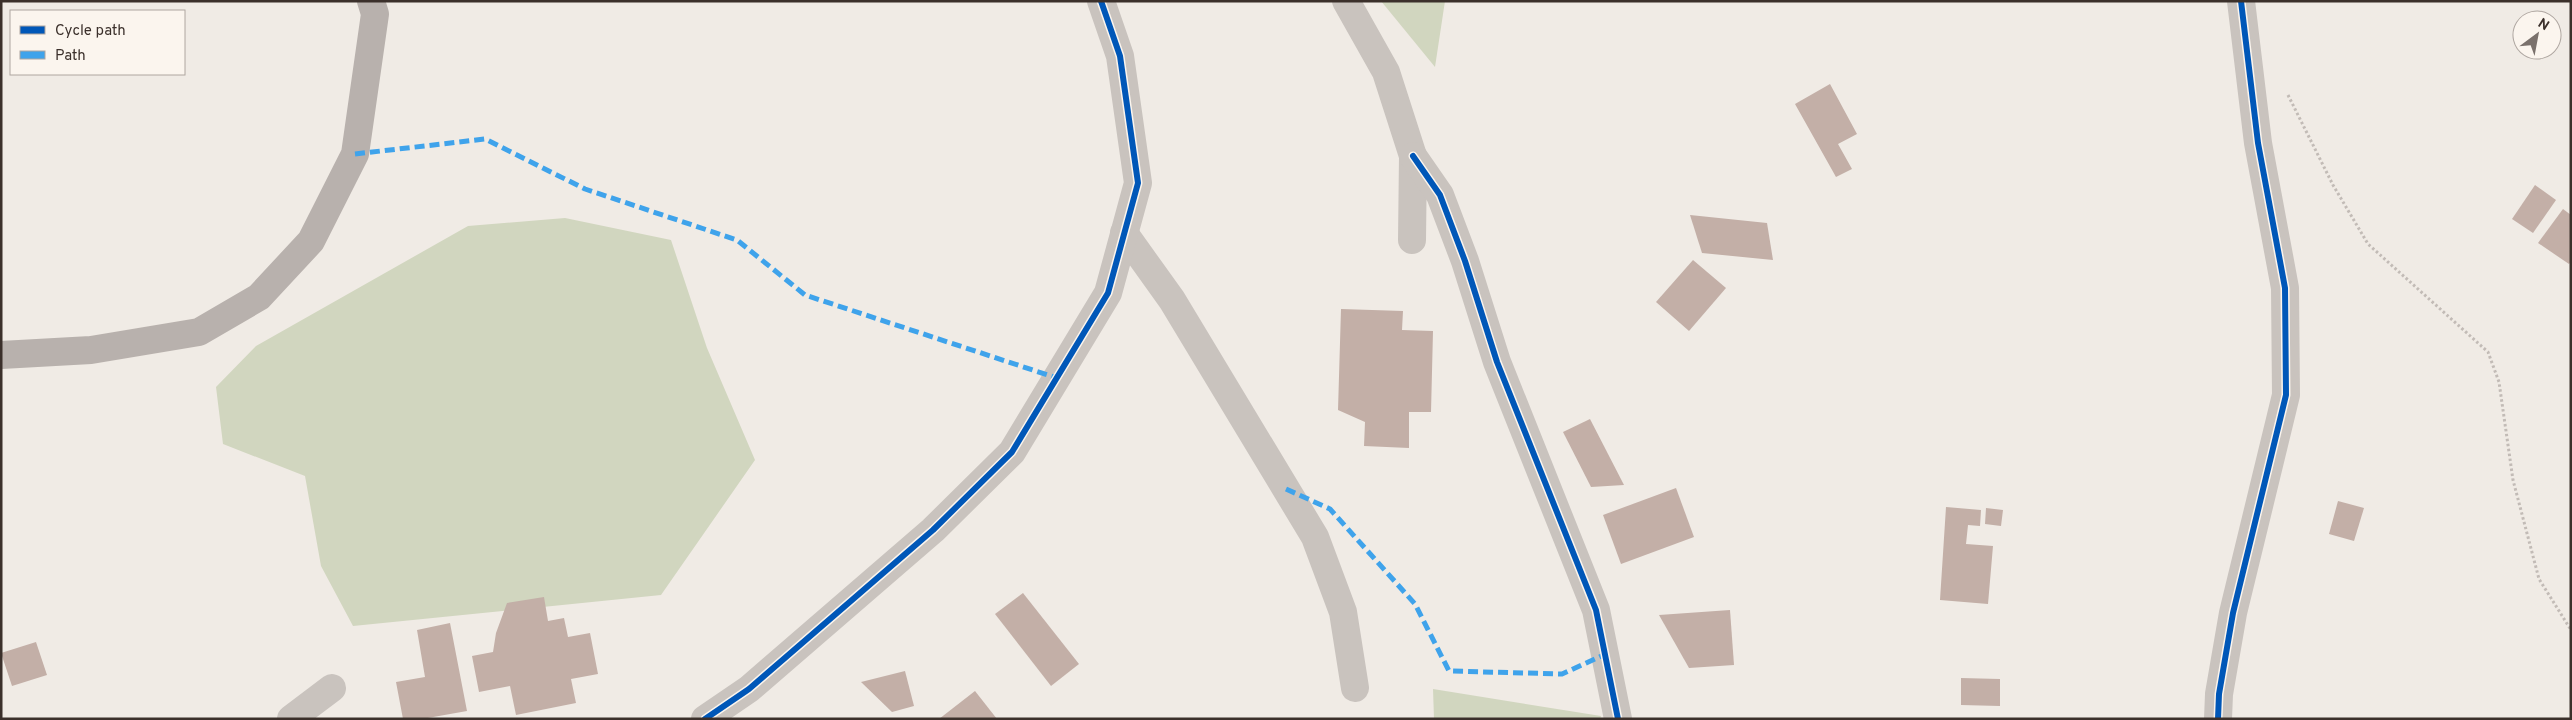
<svg xmlns="http://www.w3.org/2000/svg" width="2572" height="720" font-family="Overpass,sans-serif">
<style>
.green{fill:#d1d6bf}
.building{fill:#c3afa7}
.lines{fill:none;stroke-linecap:round;stroke-linejoin:round}
.path{stroke:#c2bbb6;stroke-width:3;stroke-dasharray:2.5 2.5;stroke-linecap:butt}
.street{stroke:#c9c3be;stroke-width:28}
.primary{stroke:#b8b1ad;stroke-width:28}
.quiet{stroke:#3fa3eb;stroke-width:5;stroke-dasharray:10 5;stroke-linecap:butt}
.cycleway-casing{stroke:#fbf5ee;stroke-width:9}
.cycleway{stroke:#0057b8;stroke-width:6}
</style>
<rect width="100%" height="100%" fill="#f0ebe5"/>
<g class="green">
<path d="M 1381,1 L 1445,1 L 1435,67 Z"/>
<path d="M 565,218 L 671,240 L 707,348 L 755,460 L 661,595 L 353,626 L 321,566 L 305,476 L 223,444 L 216,387 L 256,346 L 468,226 Z"/>
<path d="M 1433,689 L 1601,716 L 1600,719 L 1434,719 Z"/>
</g>
<g class="building">
<path d="M 1830,84 L 1857,134 L 1838,144 L 1852,169 L 1836,177 L 1795,104 Z"/>
<path d="M 2535,185 L 2556,200 L 2533,233 L 2512,219 Z"/>
<path d="M 2563,209 L 2571,215 L 2571,261 L 2569,264 L 2538,243 Z"/>
<path d="M 1690,215 L 1767,223 L 1773,260 L 1702,253 Z"/>
<path d="M 1693,260 L 1726,288 L 1689,331 L 1656,302 Z"/>
<path d="M 1341,309 L 1403,311 L 1402,330 L 1433,331 L 1431,412 L 1409,412 L 1409,448 L 1364,446 L 1365,422 L 1338,410 Z"/>
<path d="M 1590,419 L 1624,485 L 1591,487 L 1563,432 Z"/>
<path d="M 1676,488 L 1694,537 L 1621,564 L 1603,515 Z"/>
<path d="M 2338,501 L 2364,508 L 2354,541 L 2329,534 Z"/>
<path d="M 1946,507 L 1981,510 L 1980,526 L 1968,525 L 1966,544 L 1993,546 L 1988,604 L 1940,600 Z"/>
<path d="M 1986,508 L 2003,510 L 2001,526 L 1985,524 Z"/>
<path d="M 1023,593 L 1079,664 L 1051,686 L 995,614 Z"/>
<path d="M 544,597 L 548,621 L 564,618 L 568,637 L 590,633 L 598,674 L 571,679 L 576,703 L 516,715 L 510,686 L 479,692 L 472,656 L 493,652 L 496,633 L 507,603 Z"/>
<path d="M 1730,610 L 1734,665 L 1689,668 L 1659,615 Z"/>
<path d="M 450,623 L 467,711 L 422,719 L 403,719 L 396,682 L 425,677 L 417,630 Z"/>
<path d="M 36,642 L 47,675 L 12,686 L 1,653 Z"/>
<path d="M 905,671 L 914,706 L 892,712 L 861,682 Z"/>
<path d="M 1961,678 L 2000,679 L 2000,706 L 1961,705 Z"/>
<path d="M 975,691 L 997,719 L 939,719 Z"/>
</g>
<g class="lines">
<path class="path" d="M 2288,95 L 2333,185 L 2368,244 L 2488,352 L 2499,382 L 2513,480 L 2539,579 L 2571,630"/>
<g class="street">
<path d="M 1346,1 L 1386,72 L 1413,156 L 1412,240"/>
<path d="M 1413,156 L 1440,195 L 1465,261 L 1497,362 L 1596,610 L 1618,719"/>
<path d="M 1124,233 L 1172,300 L 1315,537 L 1343,612 L 1355,688"/>
<path d="M 291,719 L 332,688"/>
<path d="M 705,719 L 749,689 L 933,530 L 1012,452 L 1108,293 L 1138,183 L 1120,56 L 1101,1"/>
<path d="M 2218,719 L 2219,694 L 2233,613 L 2286,395 L 2285,288 L 2258,143 L 2241,1"/>
</g>
<path class="primary" d="M 1,355 L 91,350 L 199,332 L 259,297 L 311,241 L 355,154 L 375,14 L 371,1"/>
<g class="quiet">
<path d="M 355,154 L 485,139 L 585,189 L 737,240 L 805,295 L 1057,378"/>
<path d="M 1286,489 L 1330,509 L 1415,604 L 1449,671 L 1562,674 L 1606,654"/>
</g>
<g class="cycleway-casing">
<g id="cycleway">
<path d="M 1413,156 L 1440,195 L 1465,261 L 1497,362 L 1596,610 L 1618,719"/>
<path d="M 705,719 L 749,689 L 933,530 L 1012,452 L 1108,293 L 1138,183 L 1120,56 L 1101,1"/>
<path d="M 2218,719 L 2219,694 L 2233,613 L 2286,395 L 2285,288 L 2258,143 L 2241,1"/>
</g>
</g>
<use href="#cycleway" class="cycleway"/>
</g>
<rect width="2572" height="720" fill="none" stroke="#3b302b" stroke-width="5"/>
<rect x="10" y="10" width="175" height="65" fill="#fbf5ee" stroke="#aea6a0"/>
<rect x="20" y="26" width="25" height="8" fill="#0057b8" stroke="#aea6a0"/>
<text x="55" y="35" font-size="15" fill="#3b302b">Cycle path</text>
<rect x="20" y="51" width="25" height="8" fill="#3fa3eb" stroke="#aea6a0"/>
<text x="55" y="60" font-size="15" fill="#3b302b">Path</text>
<g transform="translate(2537 35) rotate(32)"><circle r="24" fill="#fbf5ee" stroke="#aea6a0"/>
<path d="M0-4L9 19L0 12L-9 19Z" fill="#7a716c"/>
<text y="-8" font-size="14" font-weight="bold" text-anchor="middle" fill="#3b302b">N</text>
</g>
</svg>
